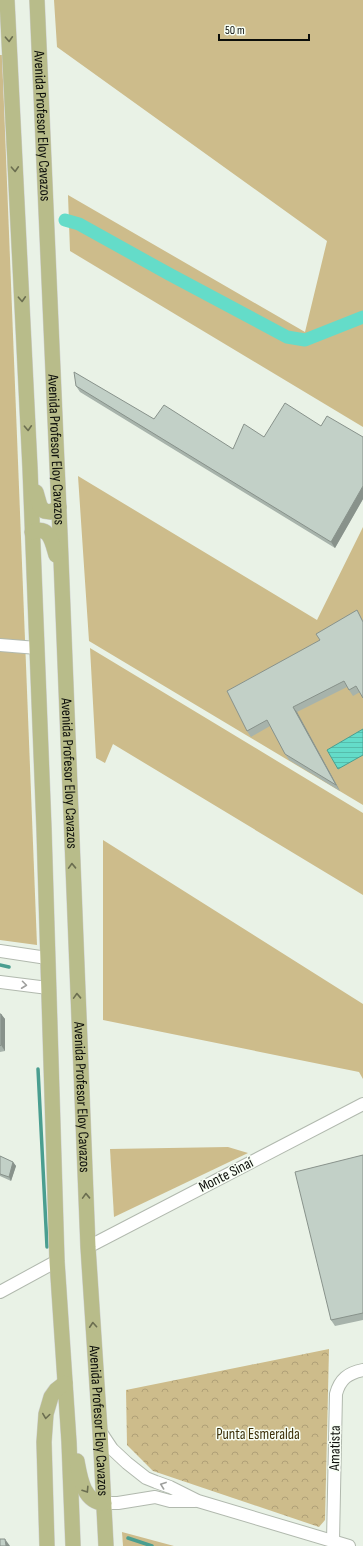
<svg xmlns="http://www.w3.org/2000/svg" width="363" height="1546" font-family="'Sofia Sans Condensed',sans-serif">
<style>
.green{fill:#cdbc8b}
.forest{fill:url(#forest-crowns)}
.water{fill:url(#water-rules);stroke:#4a9e90}
.lines{fill:none;stroke-linecap:round;stroke-linejoin:round}
.stream{stroke:#4a9e90;stroke-width:3.5}
.canal{stroke:#64dcc9;stroke-width:13}
.minor-casing{stroke:#b1b9ae;stroke-width:14}
.major-casing{stroke:#cecfce;stroke-width:16}
.minor{stroke:#fff;stroke-width:12}
.major{stroke:#b8bc8a;stroke-width:15}
.wall{fill:#a7b3ab}
.shaded-wall{fill:#88928b}
.building{fill:#c2d0c7;stroke:#88928b}
.oneway{stroke:#6b6e50}
.oneway2{stroke:#9e9f9d}
.labels{text-anchor:middle;dominant-baseline:central;stroke-width:3;stroke-linejoin:round;paint-order:stroke}
.street-label{font-size:15px;fill:#0c0e0a;stroke:#f8fff5}
.park-label{font-size:15px;fill:#3d310a;stroke:#f8fff5}
</style>
<defs>
<pattern id="forest-crowns" width="20" height="18" patternUnits="userSpaceOnUse"><rect width="20" height="18" fill="#cdbc8b"/><path d="M2 6a3 3 0 1 1 6 0M12 15a3 3 0 1 1 6 0" fill="none" stroke="#afa077"/></pattern>
<pattern id="water-rules" width="6" height="5" patternUnits="userSpaceOnUse"><rect width="6" height="5" fill="#64dcc9"/><path d="M0 2.5h6" fill="none" stroke="#56bcab"/></pattern>
</defs>
<rect width="100%" height="100%" fill="#e9f2e6"/>
<g class="green">
<path d="M 54,0 L 363,0 L 363,427 L 70,251 L 68,195 L 305,332 L 327,241 L 57,47 Z"/>
<path d="M 0,55 L 2,55 L 37,945 L 0,940 Z"/>
<path d="M 78,476 L 317,620 L 363,527 L 363,805 L 89,641 Z"/>
<path d="M 90,648 L 363,813 L 363,895 L 113,744 L 105,763 L 96,758 Z"/>
<path d="M 103,840 L 363,1004 L 363,1079 L 359,1072 L 103,1020 Z"/>
<path d="M 228,1147 L 248,1153 L 114,1217 L 110,1149 Z"/>
<path d="M 122,1532 L 174,1546 L 123,1546 Z"/>
</g>
<path class="forest" d="M 329,1349 L 325,1520 L 319,1527 L 153,1471 L 127,1445 L 126,1390 Z"/>
<path class="water" d="M 363,729 L 363,755 L 338,769 L 327,750 Z"/>
<g class="lines">
<g class="stream">
<path d="M 0,965 L 9,967"/>
<path d="M 38,1069 L 47,1247"/>
<path d="M 128,1538 L 152,1546"/>
</g>
<path class="canal" d="M 65,220 L 79,224 L 169,274 L 287,337 L 305,340 L 363,317"/>
<g class="minor-casing">
<g id="minor">
<path d="M 0,645 L 37,648"/>
<path d="M 0,951 L 47,958"/>
<path d="M 0,982 L 48,988"/>
<path d="M 88,1247 L 363,1104"/>
<path d="M 0,1292 L 57,1261"/>
<path d="M 100,1431 L 112,1449 L 127,1463 L 146,1478 L 156,1482 L 170,1487 L 198,1501 L 349,1546"/>
<path d="M 104,1503 L 118,1503 L 155,1497 L 170,1501 L 195,1501"/>
<path d="M 333,1541 L 336,1394 C 340,1379 348,1373 363,1370"/>
</g>
</g>
<g class="major-casing">
<g id="major">
<path d="M 7,0 L 30,468 L 44,829 L 57,1261 L 69,1442 L 73,1546"/>
<path id="s1" d="M 37,0 L 60,534 L 88,1247 L 100,1431 L 106,1546"/>
<path d="M 36,492 L 40,506 L 44,511 L 51,512 L 59,507"/>
<path d="M 32,532 C 50,525 52,542 56,555"/>
<path d="M 77,1461 C 80,1477 83,1502 104,1503"/>
<path d="M 47,1546 L 44,1442 L 46,1414 L 51,1397 L 56,1390 L 65,1383"/>
</g>
</g>
<use href="#minor" class="minor"/>
<use href="#major" class="major"/>
</g>
<g class="wall">
<path d="M 76,386 L 154,419 L 233,449 L 264,437 L 321,426 L 363,437 L 363,499 L 335,548 L 80,392 Z"/>
<path d="M 357,610 L 363,621 L 363,698 L 360,692 L 353,696 L 347,687 L 297,712 L 340,791 L 289,760 L 285,754 L 270,726 L 251,737 L 247,731 L 320,640 Z"/>
<path d="M 0,1014 L 1,1014 L 5,1019 L 5,1051 L 0,1052 Z"/>
<path d="M 363,1155 L 363,1320 L 335,1326 L 331,1320 Z"/>
<path d="M 0,1156 L 13,1162 L 16,1166 L 11,1181 L 0,1176 Z"/>
</g>
<g class="shaded-wall">
<path d="M 363,486 L 363,499 L 335,548 L 331,542 Z"/>
<path d="M 293,707 L 297,712 L 340,791 L 336,785 Z"/>
<path d="M 1,1014 L 5,1019 L 5,1051 L 1,1045 Z"/>
<path d="M 13,1162 L 16,1166 L 11,1181 L 9,1177 Z"/>
<path d="M 5,1539 L 10,1546 L 6,1546 Z"/>
</g>
<g class="building">
<path d="M 74,372 L 154,419 L 164,405 L 233,449 L 244,424 L 264,437 L 285,403 L 321,426 L 327,416 L 363,437 L 363,486 L 331,542 L 76,386 Z"/>
<path d="M 357,610 L 363,622 L 363,698 L 356,686 L 349,690 L 344,681 L 293,707 L 336,785 L 285,754 L 267,720 L 247,731 L 227,691 L 320,640 L 316,634 Z"/>
<path d="M 0,1014 L 1,1014 L 1,1045 L 0,1046 Z"/>
<path d="M 363,1155 L 363,1313 L 331,1320 L 295,1172 Z"/>
<path d="M 0,1156 L 13,1162 L 9,1177 L 0,1174 Z"/>
<path d="M 0,1539 L 5,1539 L 6,1546 L 0,1546 Z"/>
</g>
<defs><path id="oneway-chevron" d="M-2-3.5L2.5 0L-2 3.5" fill="none" stroke-width="1.6" stroke-linecap="round" stroke-linejoin="round"/></defs>
<g class="oneway">
<use href="#oneway-chevron" transform="translate(9 39) rotate(87)"/>
<use href="#oneway-chevron" transform="translate(15 169) rotate(87)"/>
<use href="#oneway-chevron" transform="translate(22 299) rotate(87)"/>
<use href="#oneway-chevron" transform="translate(28 428) rotate(87)"/>
<use href="#oneway-chevron" transform="translate(72 866) rotate(-92)"/>
<use href="#oneway-chevron" transform="translate(77 996) rotate(-92)"/>
<use href="#oneway-chevron" transform="translate(86 1196) rotate(-92)"/>
<use href="#oneway-chevron" transform="translate(93 1325) rotate(-94)"/>
<use href="#oneway-chevron" transform="translate(46 1416) rotate(98)"/>
<use href="#oneway-chevron" transform="translate(86 1490) rotate(57)"/>
</g>
<g class="oneway2">
<use href="#oneway-chevron" transform="translate(24 985) rotate(7)"/>
<use href="#oneway-chevron" transform="translate(163 1485) rotate(-160)"/>
</g>
<g class="labels">
<g class="street-label">
<text stroke="none"><textPath href="#s1" startOffset="126">Avenida Profesor Eloy Cavazos</textPath></text>
<text stroke="none"><textPath href="#s1" startOffset="450">Avenida Profesor Eloy Cavazos</textPath></text>
<text stroke="none"><textPath href="#s1" startOffset="774">Avenida Profesor Eloy Cavazos</textPath></text>
<text stroke="none"><textPath href="#s1" startOffset="1098">Avenida Profesor Eloy Cavazos</textPath></text>
<text transform="translate(226 1175) rotate(-27)">Monte Sinaí</text>
<text stroke="none"><textPath href="#s1" startOffset="1422">Avenida Profesor Eloy Cavazos</textPath></text>
<text transform="translate(335 1448) rotate(-89)">Amatista</text>
</g>
<g class="park-label">
<text x="258" y="1434">Punta Esmeralda</text>
</g>
</g>
<path d="M219 34v6h90v-6" fill="none" stroke="#0c0e0a" stroke-width="2"/>
<text x="225" y="34" font-size="12" fill="#0c0e0a" stroke="#f8fff5" stroke-width="3" paint-order="stroke">50 m</text>
</svg>
